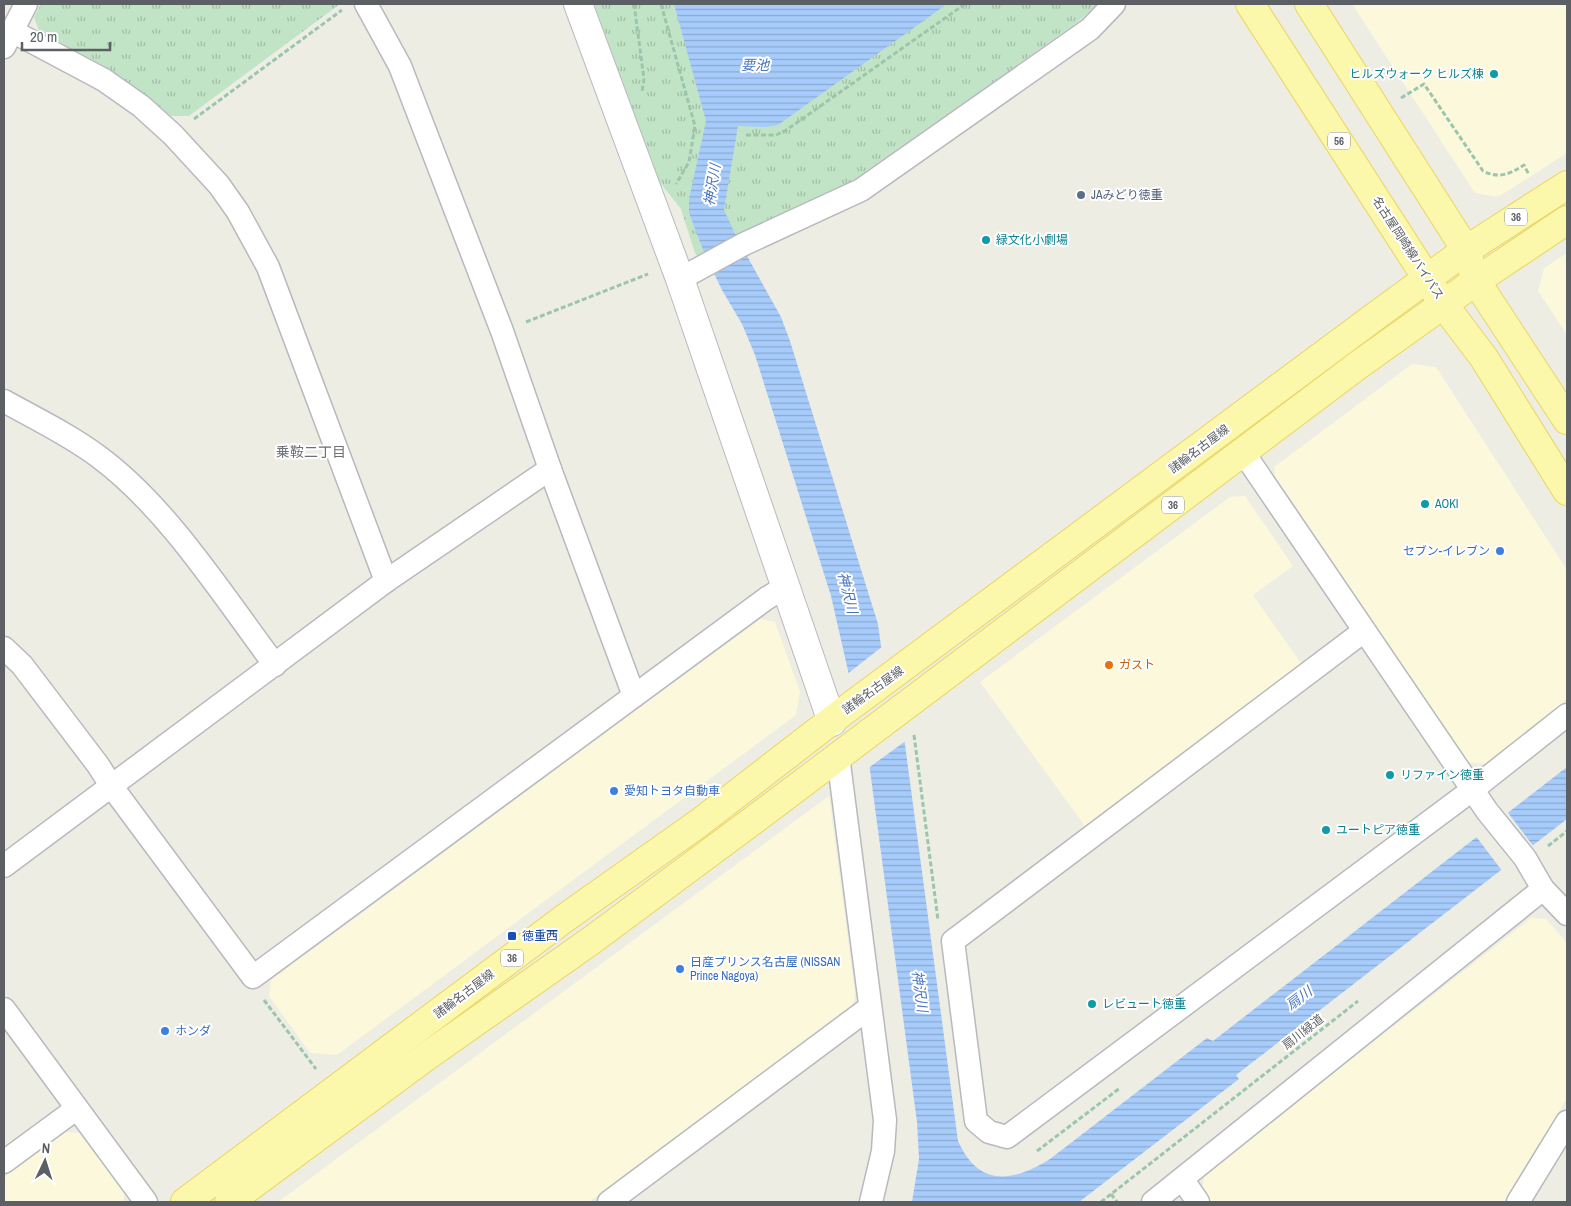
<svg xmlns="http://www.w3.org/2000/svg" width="1571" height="1206" font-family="'Archivo Narrow','Noto Sans JP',sans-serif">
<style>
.commercial{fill:#fcf8db}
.park{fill:url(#park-tufts)}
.water{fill:url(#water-rules)}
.pier{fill:#eeede4}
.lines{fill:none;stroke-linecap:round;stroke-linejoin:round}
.street-casing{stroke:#b7b9be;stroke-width:25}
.secondary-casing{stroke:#b8babf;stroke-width:30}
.primary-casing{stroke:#ebd560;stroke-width:30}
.path{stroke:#9bc5ac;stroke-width:3;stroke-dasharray:5 2.5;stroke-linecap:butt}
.street{stroke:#fff;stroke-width:22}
.secondary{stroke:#fff;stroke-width:28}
.primary{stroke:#fbf8ac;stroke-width:28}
.culture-dot{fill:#0f9aa8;stroke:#fff;stroke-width:2}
.service-dot{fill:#5c6f8a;stroke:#fff;stroke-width:2}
.shop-dot{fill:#3f7fe0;stroke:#fff;stroke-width:2}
.food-dot{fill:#e8710a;stroke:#fff;stroke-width:2}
.transit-dot{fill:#1a4fb4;stroke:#fff;stroke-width:2}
.labels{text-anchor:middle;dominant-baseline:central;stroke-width:4;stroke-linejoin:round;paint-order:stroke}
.shield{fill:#fff;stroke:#8d8f92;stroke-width:1}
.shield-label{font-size:11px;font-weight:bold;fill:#5c5f64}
.culture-label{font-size:12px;fill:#0d838f;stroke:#fff;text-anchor:start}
.service-label{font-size:12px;fill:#4e5e75;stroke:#fff;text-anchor:start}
.street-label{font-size:12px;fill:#5c5f64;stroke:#fff}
.shop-label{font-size:12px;fill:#366cbe;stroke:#fff;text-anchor:start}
.food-label{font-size:12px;fill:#c56008;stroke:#fff;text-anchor:start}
.transit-label{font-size:12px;fill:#164399;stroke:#fff;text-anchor:start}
.water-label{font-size:14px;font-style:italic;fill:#4a75be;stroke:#fff}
.neighbourhood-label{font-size:14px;fill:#6d7076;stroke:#fff}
</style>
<defs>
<pattern id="park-tufts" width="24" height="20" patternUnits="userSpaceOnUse" patternTransform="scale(1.25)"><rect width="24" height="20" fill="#c2e4c6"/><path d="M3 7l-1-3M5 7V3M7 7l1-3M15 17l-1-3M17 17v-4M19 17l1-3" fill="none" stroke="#a1bca4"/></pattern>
<pattern id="water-rules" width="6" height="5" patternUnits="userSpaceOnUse" patternTransform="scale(1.25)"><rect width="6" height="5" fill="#a7ccfb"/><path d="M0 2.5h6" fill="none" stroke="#8ba9cf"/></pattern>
</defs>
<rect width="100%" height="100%" fill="#eeede4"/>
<g class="commercial">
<path d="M 1352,4 L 1567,4 L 1567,153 L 1498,197 L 1475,193 Z"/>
<path d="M 1567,253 L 1567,335 L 1538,291 L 1544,268 Z"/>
<path d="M 1412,364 L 1436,367 L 1567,570 L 1567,699 L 1485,764 L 1468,762 L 1275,476 L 1274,467 Z"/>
<path d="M 1245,496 L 1293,566 L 1253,595 L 1303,666 L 1087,829 L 980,682 L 1230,497 Z"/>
<path d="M 760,619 L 775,622 L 800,692 L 796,715 L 337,1055 L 310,1053 L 269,996 L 271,980 Z"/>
<path d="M 829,796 L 855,992 L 854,1001 L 851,1006 L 589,1202 L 278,1202 Z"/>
<path d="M 1531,918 L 1546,919 L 1567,943 L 1567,1098 L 1505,1202 L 1209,1202 L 1202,1193 L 1204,1175 Z"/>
<path d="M 65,1132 L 80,1133 L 125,1192 L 123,1202 L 4,1202 L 4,1177 Z"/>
</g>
<g class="park">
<path d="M 41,4 L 340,4 L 189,116 L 171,116 L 141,91 L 108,68 L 39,31 L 34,17 Z"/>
<path d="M 594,4 L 1098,4 L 1075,24 L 852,181 L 737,240 L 703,260 L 695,253 L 681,209 L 657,179 Z"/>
</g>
<path class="water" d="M 674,4 L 947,4 L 778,125 L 767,127 L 738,126 L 724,210 L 737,238 L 781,317 L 790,341 L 878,624 L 881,646 L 904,737 L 958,1141 C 979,1188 1013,1182 1050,1159 L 1207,1038 L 1213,1041 L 1567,767 L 1567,819 L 1236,1075 L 1239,1079 L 1079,1202 L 912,1202 L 919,1159 L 917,1122 L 869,763 L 831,596 L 755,355 L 742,324 L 722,290 L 705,255 L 689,213 L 689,199 L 706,121 Z"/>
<g class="pier">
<path d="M 883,646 L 907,740 L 867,769 L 846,675 Z"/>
<path d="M 1506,810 L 1534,847 L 1503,872 L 1475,835 Z"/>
</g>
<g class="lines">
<g class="street-casing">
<g id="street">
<path d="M 12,31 L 104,80 L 141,106 L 173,135 L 219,185 L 238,212 L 268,267 L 386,581"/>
<path d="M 4,47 L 26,4"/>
<path d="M 680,279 L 744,244 L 861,190 L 1090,29 L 1114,4"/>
<path d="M 4,401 C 36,419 70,435 99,457 C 168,508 223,596 275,665"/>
<path d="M 1243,452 L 1487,811 L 1525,858 L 1543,889 L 1567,914"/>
<path d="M 1364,631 L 953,941 L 976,1121 L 989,1132 L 1007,1137 L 1472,790 L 1567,715"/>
<path d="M 4,648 L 22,665 L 98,765 L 112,787 L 253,977 L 634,696 L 550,469 L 502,331 L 400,66 L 366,4"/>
<path d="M 634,696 L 767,598 L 787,586"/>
<path d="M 838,756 L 885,1120 L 883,1151 L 871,1202"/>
<path d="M 4,866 L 386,581 L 550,469"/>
<path d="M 4,1009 L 146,1202"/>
<path d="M 4,1162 L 76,1109"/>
<path d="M 1183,1180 L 1198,1202"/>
<path d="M 609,1202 L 869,1008"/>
<path d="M 1153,1202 L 1543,889"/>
<path d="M 1518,1202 L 1567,1122"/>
</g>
</g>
<g class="secondary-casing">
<path id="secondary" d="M 578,4 L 680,279 L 832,722"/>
</g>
<g class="primary-casing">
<g id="primary">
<path d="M 1250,4 L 1444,305 L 1484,358 L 1567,491"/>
<path d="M 1309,4 L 1466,250 L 1476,281 L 1567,420"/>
<path d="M 185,1202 L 565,918 L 699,823 L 840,714 L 1377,315 L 1466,250 L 1567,185"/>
<path d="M 229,1202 L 427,1056 L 592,940 L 755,819 L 1357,366 L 1476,281 L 1567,220"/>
</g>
</g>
<g class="path">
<path d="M 634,4 L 644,79 L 642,92"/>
<path d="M 661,4 L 695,126 L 689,162 L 676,184"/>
<path d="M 1401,98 L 1424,84 L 1483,171 C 1499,179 1510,174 1524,165 L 1529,175"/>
<path d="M 194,119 L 342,10"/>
<path d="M 746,135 L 776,135 L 785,131 L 965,4"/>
<path d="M 526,322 L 648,274"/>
<path d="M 914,735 L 938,920"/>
<path d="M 1548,846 L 1567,831"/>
<path d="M 264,1000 L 316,1069"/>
<path d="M 1037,1151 L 1120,1088"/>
<path d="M 1111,1194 L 1117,1202"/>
<path d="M 1101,1202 L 1358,1001"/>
</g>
<use href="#street" class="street"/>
<use href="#secondary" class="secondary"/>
<use href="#primary" class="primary"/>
</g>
<g class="culture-dot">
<circle cx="1494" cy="74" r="5"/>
<circle cx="986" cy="240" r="5"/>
<circle cx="1425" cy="504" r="5"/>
<circle cx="1390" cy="775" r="5"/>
<circle cx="1326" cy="830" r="5"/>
<circle cx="1092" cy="1004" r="5"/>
</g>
<circle class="service-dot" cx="1081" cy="195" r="5"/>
<g class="shop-dot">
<circle cx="1500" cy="551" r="5"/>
<circle cx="614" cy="791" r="5"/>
<circle cx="680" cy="969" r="5"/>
<circle cx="165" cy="1031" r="5"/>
</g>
<circle class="food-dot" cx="1109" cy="665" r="5"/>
<rect class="transit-dot" x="507" y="931" width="10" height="10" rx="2.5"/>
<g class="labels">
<g class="shield">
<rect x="1328" y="132.5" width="22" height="17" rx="4"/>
<rect x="1505" y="208.5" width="22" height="17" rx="4"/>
<rect x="1162" y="496.5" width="22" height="17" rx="4"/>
<rect x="501" y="949.5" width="22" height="17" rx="4"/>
</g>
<g class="shield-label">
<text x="1339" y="141">56</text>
<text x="1516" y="217">36</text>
<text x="1173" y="505">36</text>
<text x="512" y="958">36</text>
</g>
<g class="culture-label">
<text x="1484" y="74" text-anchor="end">ヒルズウォーク ヒルズ棟</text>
<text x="996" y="240">緑文化小劇場</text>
<text x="1435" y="504">AOKI</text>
<text x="1400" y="775">リファイン徳重</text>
<text x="1336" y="830">ユートピア徳重</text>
<text x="1102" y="1004">レビュート徳重</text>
</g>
<g class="service-label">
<text x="1091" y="195">JAみどり徳重</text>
</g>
<g class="street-label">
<text transform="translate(1408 248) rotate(57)">名古屋岡崎線バイパス</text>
<text transform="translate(1199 449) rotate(-37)">諸輪名古屋線</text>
<text transform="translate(873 690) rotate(-36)">諸輪名古屋線</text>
<text transform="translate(464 994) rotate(-37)">諸輪名古屋線</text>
<text transform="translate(1303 1032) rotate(-38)">扇川緑道</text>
</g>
<g class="shop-label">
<text x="1490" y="551" text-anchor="end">セブン-イレブン</text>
<text x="624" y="791">愛知トヨタ自動車</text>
<text x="690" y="962">日産プリンス名古屋 (NISSAN<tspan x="690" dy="14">Prince Nagoya)</tspan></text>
<text x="175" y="1031">ホンダ</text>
</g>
<g class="food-label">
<text x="1119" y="665">ガスト</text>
</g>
<g class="transit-label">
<text x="522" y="936">徳重西</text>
</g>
<g class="water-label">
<text x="755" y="65">要池</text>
<text transform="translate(712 185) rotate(-81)">神沢川</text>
<text transform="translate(848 593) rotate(76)">神沢川</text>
<text transform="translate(920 991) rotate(82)">神沢川</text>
<text transform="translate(1299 998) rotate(-37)">扇川</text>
</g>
<g class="neighbourhood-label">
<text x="311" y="452">乗鞍二丁目</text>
</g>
</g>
<rect width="1571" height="1206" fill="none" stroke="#5c5f64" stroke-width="10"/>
<g transform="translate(45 1161) rotate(4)" stroke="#ffffff" stroke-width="4" paint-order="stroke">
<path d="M0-4L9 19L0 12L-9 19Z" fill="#5c5f64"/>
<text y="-8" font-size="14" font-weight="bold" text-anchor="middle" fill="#5c5f64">N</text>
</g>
<path d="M22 42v8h88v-8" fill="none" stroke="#5c5f64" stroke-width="2.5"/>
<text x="30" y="42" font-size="15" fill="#5c5f64" stroke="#ffffff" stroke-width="4" paint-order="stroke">20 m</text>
</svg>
